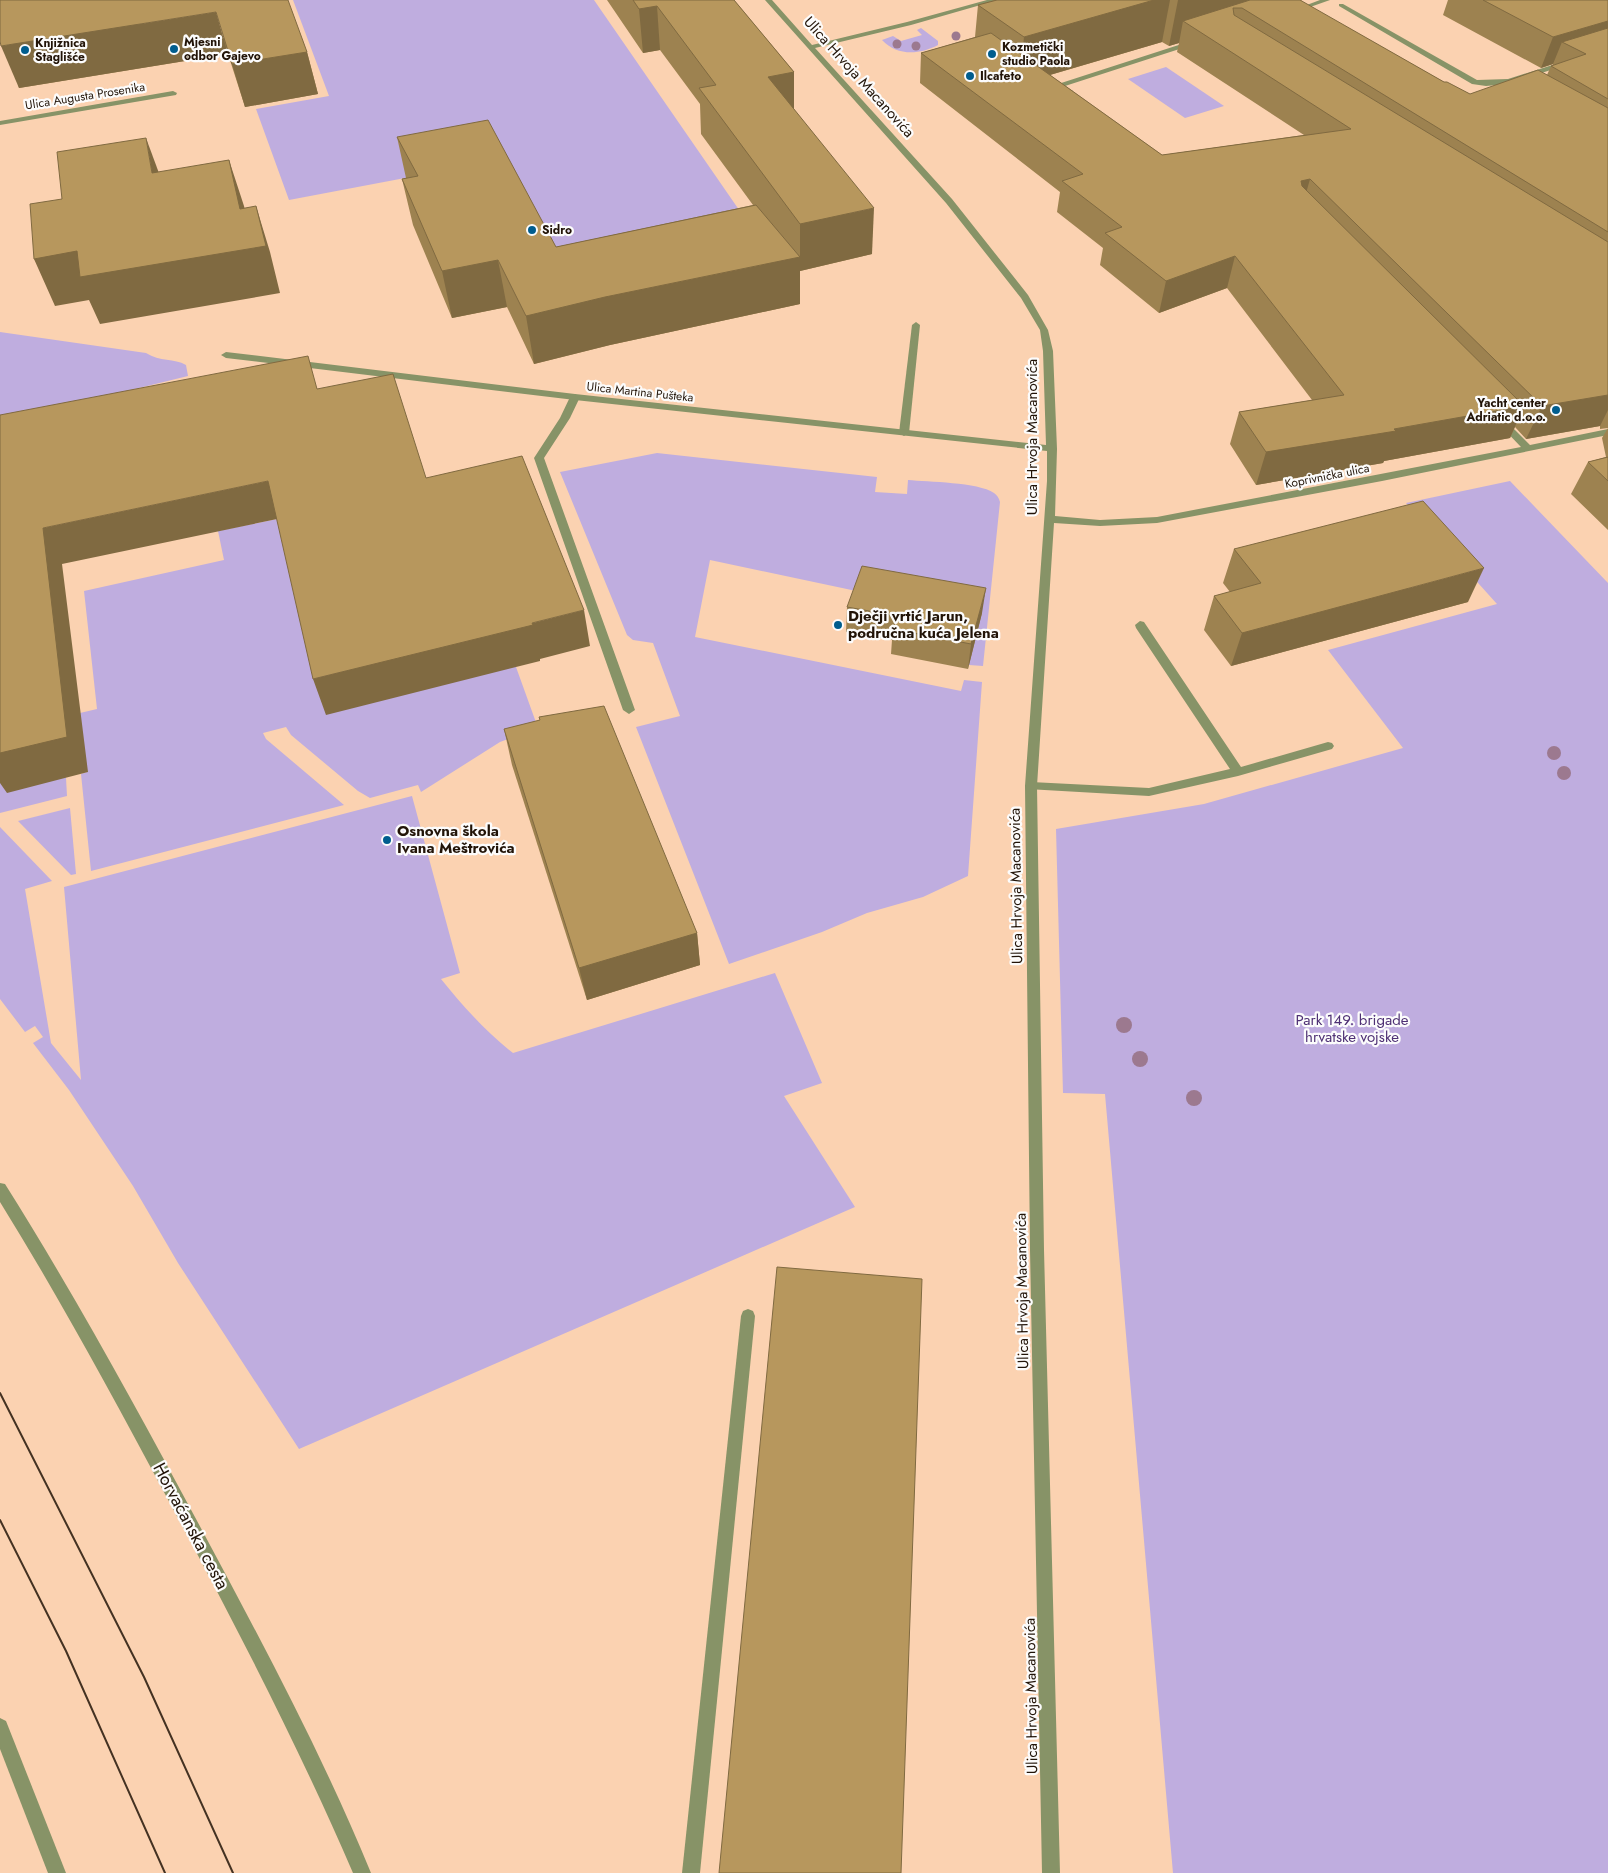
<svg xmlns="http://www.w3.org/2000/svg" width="1608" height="1873" font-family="Jost,sans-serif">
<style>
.green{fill:#bfaddf}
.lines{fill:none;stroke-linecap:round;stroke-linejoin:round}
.service{fill:#879367;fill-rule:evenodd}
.minor{fill:#879367;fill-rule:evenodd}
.tertiary{fill:#879367;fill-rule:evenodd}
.tram{stroke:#443222;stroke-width:2}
.tree{fill:#9c798f}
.wall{fill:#9d8250;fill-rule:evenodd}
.shaded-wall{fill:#806a41}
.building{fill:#b7975d;stroke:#806a41}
.poi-dot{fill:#005d8e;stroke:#fcfcfc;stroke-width:2}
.labels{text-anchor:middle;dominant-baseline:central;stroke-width:4.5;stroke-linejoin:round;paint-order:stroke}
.far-poi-label{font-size:12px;font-weight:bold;fill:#221408;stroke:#fcfcfc;text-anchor:start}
.far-street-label{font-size:12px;fill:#221408;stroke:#fcfcfc}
.street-label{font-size:15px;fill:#221408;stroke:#fcfcfc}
.poi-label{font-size:15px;font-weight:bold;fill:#221408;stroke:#fcfcfc;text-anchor:start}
.park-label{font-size:15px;fill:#4e3074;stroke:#fcfcfc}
.near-street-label{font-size:18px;fill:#221408;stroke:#fcfcfc}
</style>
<rect width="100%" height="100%" fill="#fbd2b1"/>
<g class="green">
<path d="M 293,0 L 594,0 L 764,246 L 568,288 L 500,160 L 289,200 L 256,109 L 329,96 Z"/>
<path d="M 921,28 L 938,41 L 938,45 C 919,55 897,56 882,40 L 893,36 L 901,41 L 922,35 L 917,30 Z"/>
<path d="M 1166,67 L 1224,106 L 1185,118 L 1128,79 Z"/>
<path d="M 0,332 L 146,353 C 160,362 174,358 186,365 L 188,376 L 0,422 Z"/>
<path d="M 657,453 L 877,477 L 875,492 L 907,494 L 908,480 C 928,482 978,482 994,493 C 997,495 999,498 1000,502 L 983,666 L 969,665 L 861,592 L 710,560 L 695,637 L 961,691 L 964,680 L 982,682 L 968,876 L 923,897 L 867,913 L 822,932 L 729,964 L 636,727 L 680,716 L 653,643 L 633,640 L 627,635 L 560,472 Z"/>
<path d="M 1510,481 L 1608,583 L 1608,1873 L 1173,1873 L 1105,1094 L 1063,1093 L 1056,829 L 1204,804 L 1403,748 L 1328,650 L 1497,604 L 1406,503 Z"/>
<path d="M 282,518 L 516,667 L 538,728 L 500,742 L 421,792 L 418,785 L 370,798 L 358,791 L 291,735 L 286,727 L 263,733 L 266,739 L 344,805 L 91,871 L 81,774 L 87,772 L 80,713 L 97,709 L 84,591 L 224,560 L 218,531 Z"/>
<path d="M 0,687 L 66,778 L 67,796 L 0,813 Z"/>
<path d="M 412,796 L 460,973 L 441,979 C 462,1005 486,1032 513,1053 L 775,973 L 822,1083 L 784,1096 L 855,1207 L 299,1449 L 178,1263 L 133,1186 L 69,1090 L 33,1043 L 43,1037 L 35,1026 L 25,1032 L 0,999 L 0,827 L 52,881 L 25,889 L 51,1043 L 81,1080 L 64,887 Z"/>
<path d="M 70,808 L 76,874 L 71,875 L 18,821 Z"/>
</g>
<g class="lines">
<g class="service">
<path d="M 1320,0 L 1330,0 L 1296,12 L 1291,11 Z"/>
<path d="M 1339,4 L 1343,4 L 1477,80 L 1508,79 L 1562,62 L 1569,64 L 1508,84 L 1486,86 L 1472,84 L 1339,6 Z"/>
<path d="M 1191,41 L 1198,43 L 1065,86 L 1073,91 L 1073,95 L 1067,95 L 1055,85 Z"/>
<path d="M 916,322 L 920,325 L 909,433 L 904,436 L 899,433 L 912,325 Z"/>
<path d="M 575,394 L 580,397 L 570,418 L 544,458 L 635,710 L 629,714 L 623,710 L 534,458 L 560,418 L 570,397 Z"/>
<path d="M 1140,621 L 1144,622 L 1241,767 L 1328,742 L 1332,743 L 1334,746 L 1332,749 L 1238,776 L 1149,796 L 1027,789 L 1025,786 L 1027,783 L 1031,782 L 1149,788 L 1230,769 L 1136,628 L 1135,625 Z"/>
<path d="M 748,1309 L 753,1311 L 755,1316 L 700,1873 L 682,1873 L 741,1316 L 743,1311 Z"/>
</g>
<g class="minor">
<path d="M 765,0 L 772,0 L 812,45 L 907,22 L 987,0 L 998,0 L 911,25 L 815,48 L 952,199 L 1028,295 L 1048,330 L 1053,351 L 1057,449 L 1055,516 L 1100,520 L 1157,517 L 1521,447 L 1498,423 L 1496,421 L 1501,418 L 1504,419 L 1530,445 L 1608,429 L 1608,435 L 1382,481 L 1157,523 L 1100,526 L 1054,523 L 1037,786 L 1044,1250 L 1060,1873 L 1042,1873 L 1030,1250 L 1025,786 L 1047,481 L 1047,451 L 575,400 L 226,358 L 221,355 L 226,352 L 575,394 L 1046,445 L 1043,351 L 1040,330 L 1021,298 L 946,203 Z"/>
<path d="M 173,91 L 177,93 L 176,95 L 0,125 L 0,121 Z"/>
</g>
<g class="tertiary">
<path d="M 0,1183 L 5,1184 C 76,1297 140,1414 203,1532 C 263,1644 323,1756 371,1873 L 353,1873 C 297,1743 232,1618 165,1494 C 112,1395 59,1297 0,1202 Z"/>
<path d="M 0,1718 L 6,1721 L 66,1873 L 48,1873 L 0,1749 Z"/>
</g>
<g class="tram">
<path d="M 0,1393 L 144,1677 L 233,1873"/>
<path d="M 0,1520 L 66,1651 L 165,1873"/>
</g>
</g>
<g class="tree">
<circle cx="956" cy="36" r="4.5"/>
<circle cx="897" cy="44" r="4.5"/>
<circle cx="916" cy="46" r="4.5"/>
<circle cx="1554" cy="753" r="7"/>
<circle cx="1564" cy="773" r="7"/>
<circle cx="1124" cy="1025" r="8"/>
<circle cx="1140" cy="1059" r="8"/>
<circle cx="1194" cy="1098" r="8"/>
</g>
<g class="wall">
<path d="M 0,0 L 307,52 L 318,94 L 245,107 L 228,54 L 19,88 Z"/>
<path d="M 607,0 L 734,0 L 794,72 L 794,109 L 872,254 L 800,271 L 800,270 L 800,304 L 610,345 L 534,364 L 507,307 L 452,318 L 413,225 L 402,179 L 406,178 L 397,137 L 556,247 L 753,205 L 701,134 L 700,104 L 660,50 L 643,53 Z"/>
<path d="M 995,0 L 1302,0 L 1300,1 L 1444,82 L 1470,94 L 1547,75 L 1551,66 L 1552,66 L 1553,64 L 1541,68 L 1443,15 L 1448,0 L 1608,0 L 1608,530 L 1571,494 L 1588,462 L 1606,457 L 1602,438 L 1608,428 L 1600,429 L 1600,426 L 1526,439 L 1515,427 L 1510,438 L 1384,461 L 1383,463 L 1256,485 L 1230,444 L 1239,412 L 1312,400 L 1227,288 L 1159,313 L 1100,265 L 1103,248 L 1057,212 L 1060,192 L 920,83 L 921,53 L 975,37 L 978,5 ZM 1162,42 L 1169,46 L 1179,43 L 1177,52 L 1304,135 L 1162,155 L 1050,75 Z"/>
<path d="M 1234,549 L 1468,602 L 1231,666 L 1204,630 L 1214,596 L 1230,592 L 1223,583 Z"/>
<path d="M 847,607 L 982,613 L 968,669 L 891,654 L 892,640 L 846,632 Z"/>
<path d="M 504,729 L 697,933 L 700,965 L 587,1000 L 512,765 Z"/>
</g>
<g class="shaded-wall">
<path d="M 1154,0 L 1170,0 L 1162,42 L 1019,84 L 1024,37 Z"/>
<path d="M 1178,0 L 1302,0 L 1267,10 L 1242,8 L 1233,8 L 1183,21 L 1179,43 L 1169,46 Z"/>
<path d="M 657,6 L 660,50 L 643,53 L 639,9 Z"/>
<path d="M 216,12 L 228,54 L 19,88 L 1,46 Z"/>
<path d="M 1608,21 L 1608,48 L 1586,54 L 1562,42 L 1553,64 L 1541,68 L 1553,37 Z"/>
<path d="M 307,52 L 318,94 L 245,107 L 232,64 Z"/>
<path d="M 794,72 L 794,117 L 768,77 Z"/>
<path d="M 146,138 L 163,184 L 152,173 Z"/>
<path d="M 229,160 L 244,206 L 254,248 L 256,206 L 270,252 L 280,293 L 100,324 L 89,300 L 55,306 L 34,259 Z"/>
<path d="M 1310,179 L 1301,211 L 1301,181 Z"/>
<path d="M 874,208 L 872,254 L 800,271 L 800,224 Z"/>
<path d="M 1235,256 L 1227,288 L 1159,313 L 1166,281 Z"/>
<path d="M 800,257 L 800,304 L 610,345 L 534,364 L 526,316 L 605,297 Z"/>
<path d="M 498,260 L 507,307 L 452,318 L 442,271 Z"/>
<path d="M 1608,395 L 1608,410 L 1600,426 L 1526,439 L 1542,406 Z"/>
<path d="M 1524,406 L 1510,438 L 1384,461 L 1383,463 L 1256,485 L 1266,452 Z"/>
<path d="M 268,481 L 282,518 L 62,564 L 88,772 L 7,793 L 0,783 L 0,753 L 43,528 Z"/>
<path d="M 1484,568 L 1468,602 L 1231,666 L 1242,633 Z"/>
<path d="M 986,588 L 982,613 L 968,669 L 971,644 Z"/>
<path d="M 584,610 L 590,646 L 540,659 L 540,661 L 326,715 L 313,679 Z"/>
<path d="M 697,933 L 700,965 L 587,1000 L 579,968 Z"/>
</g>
<g class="building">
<path d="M 0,0 L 288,0 L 307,52 L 232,64 L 216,12 L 1,46 L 0,41 Z"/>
<path d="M 633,0 L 734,0 L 794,72 L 768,77 L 874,208 L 800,224 L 699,88 L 716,85 L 657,6 L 639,9 Z"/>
<path d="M 997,0 L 1154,0 L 1024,37 L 978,5 Z"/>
<path d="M 1250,0 L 1300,0 L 1444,82 L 1447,82 L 1470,94 L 1538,70 L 1608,108 L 1608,232 L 1242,8 L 1233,8 L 1234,15 L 1608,242 L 1608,395 L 1542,406 L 1310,179 L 1301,181 L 1302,186 L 1524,406 L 1394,429 L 1396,431 L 1266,452 L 1239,412 L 1344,395 L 1235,256 L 1166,281 L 1105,233 L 1122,227 L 1062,181 L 1083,174 L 921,53 L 991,33 L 1162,155 L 1351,129 L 1183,21 Z"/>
<path d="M 1483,0 L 1608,0 L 1608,21 L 1553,37 Z"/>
<path d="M 1608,28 L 1608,99 L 1551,66 L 1586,54 L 1562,42 Z"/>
<path d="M 488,120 L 556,247 L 756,205 L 800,257 L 605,297 L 526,316 L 498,260 L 442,271 L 402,179 L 418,176 L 397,137 Z"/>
<path d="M 146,138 L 152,173 L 229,160 L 240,209 L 256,206 L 266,246 L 80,277 L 77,251 L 34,259 L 30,204 L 62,199 L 57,152 Z"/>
<path d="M 308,356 L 317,389 L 393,374 L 426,478 L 522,456 L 584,610 L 532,623 L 533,625 L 313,679 L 268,481 L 43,528 L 67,737 L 0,753 L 0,415 Z"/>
<path d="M 1608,457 L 1608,481 L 1588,462 Z"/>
<path d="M 1423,501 L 1484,568 L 1242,633 L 1214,596 L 1261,583 L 1234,549 Z"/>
<path d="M 862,566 L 986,588 L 971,644 L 893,629 L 897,616 L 847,607 Z"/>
<path d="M 604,706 L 697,933 L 579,968 L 504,729 L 540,720 L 539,717 Z"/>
<path d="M 777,1267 L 922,1279 L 901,1873 L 719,1873 Z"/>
</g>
<g class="poi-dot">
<circle cx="174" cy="49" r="5"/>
<circle cx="25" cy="50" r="5"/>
<circle cx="992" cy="54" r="5"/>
<circle cx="970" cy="76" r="5"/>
<circle cx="532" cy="230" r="5"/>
<circle cx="1556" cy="410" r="5"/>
<circle cx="838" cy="625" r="5"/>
<circle cx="387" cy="840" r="5"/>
</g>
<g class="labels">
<g class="far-poi-label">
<text x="184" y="42">Mjesni<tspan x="184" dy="14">odbor Gajevo</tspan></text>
<text x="35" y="43">Knjižnica<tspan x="35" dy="14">Staglišće</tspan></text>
<text x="1002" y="47">Kozmetički<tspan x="1002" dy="14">studio Paola</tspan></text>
<text x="980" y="76">Ilcafeto</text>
<text x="542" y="230">Sidro</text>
<text x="1546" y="403" text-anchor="end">Yacht center<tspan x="1546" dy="14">Adriatic d.o.o.</tspan></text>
</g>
<g class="far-street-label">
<text transform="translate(85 96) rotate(-9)">Ulica Augusta Prosenika</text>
<text transform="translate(640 392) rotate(6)">Ulica Martina Pušteka</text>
<text transform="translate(1327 476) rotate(-11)">Koprivnička ulica</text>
</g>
<g class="street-label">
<text transform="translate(859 77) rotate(48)">Ulica Hrvoja Macanovića</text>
<text transform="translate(1032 437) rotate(-90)">Ulica Hrvoja Macanovića</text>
<text transform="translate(1016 886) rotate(-91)">Ulica Hrvoja Macanovića</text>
<text transform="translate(1022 1291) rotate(-91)">Ulica Hrvoja Macanovića</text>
<text transform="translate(1031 1696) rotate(-91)">Ulica Hrvoja Macanovića</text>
</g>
<g class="poi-label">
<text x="848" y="616">Dječji vrtić Jarun,<tspan x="848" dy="17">područna kuća Jelena</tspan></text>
<text x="397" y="831">Osnovna škola<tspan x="397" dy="17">Ivana Meštrovića</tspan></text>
</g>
<g class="park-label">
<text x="1352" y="1020">Park 149. brigade<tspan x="1352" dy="17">hrvatske vojske</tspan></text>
</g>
<g class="near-street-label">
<text transform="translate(191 1526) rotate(62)">Horvaćanska cesta</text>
</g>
</g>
</svg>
